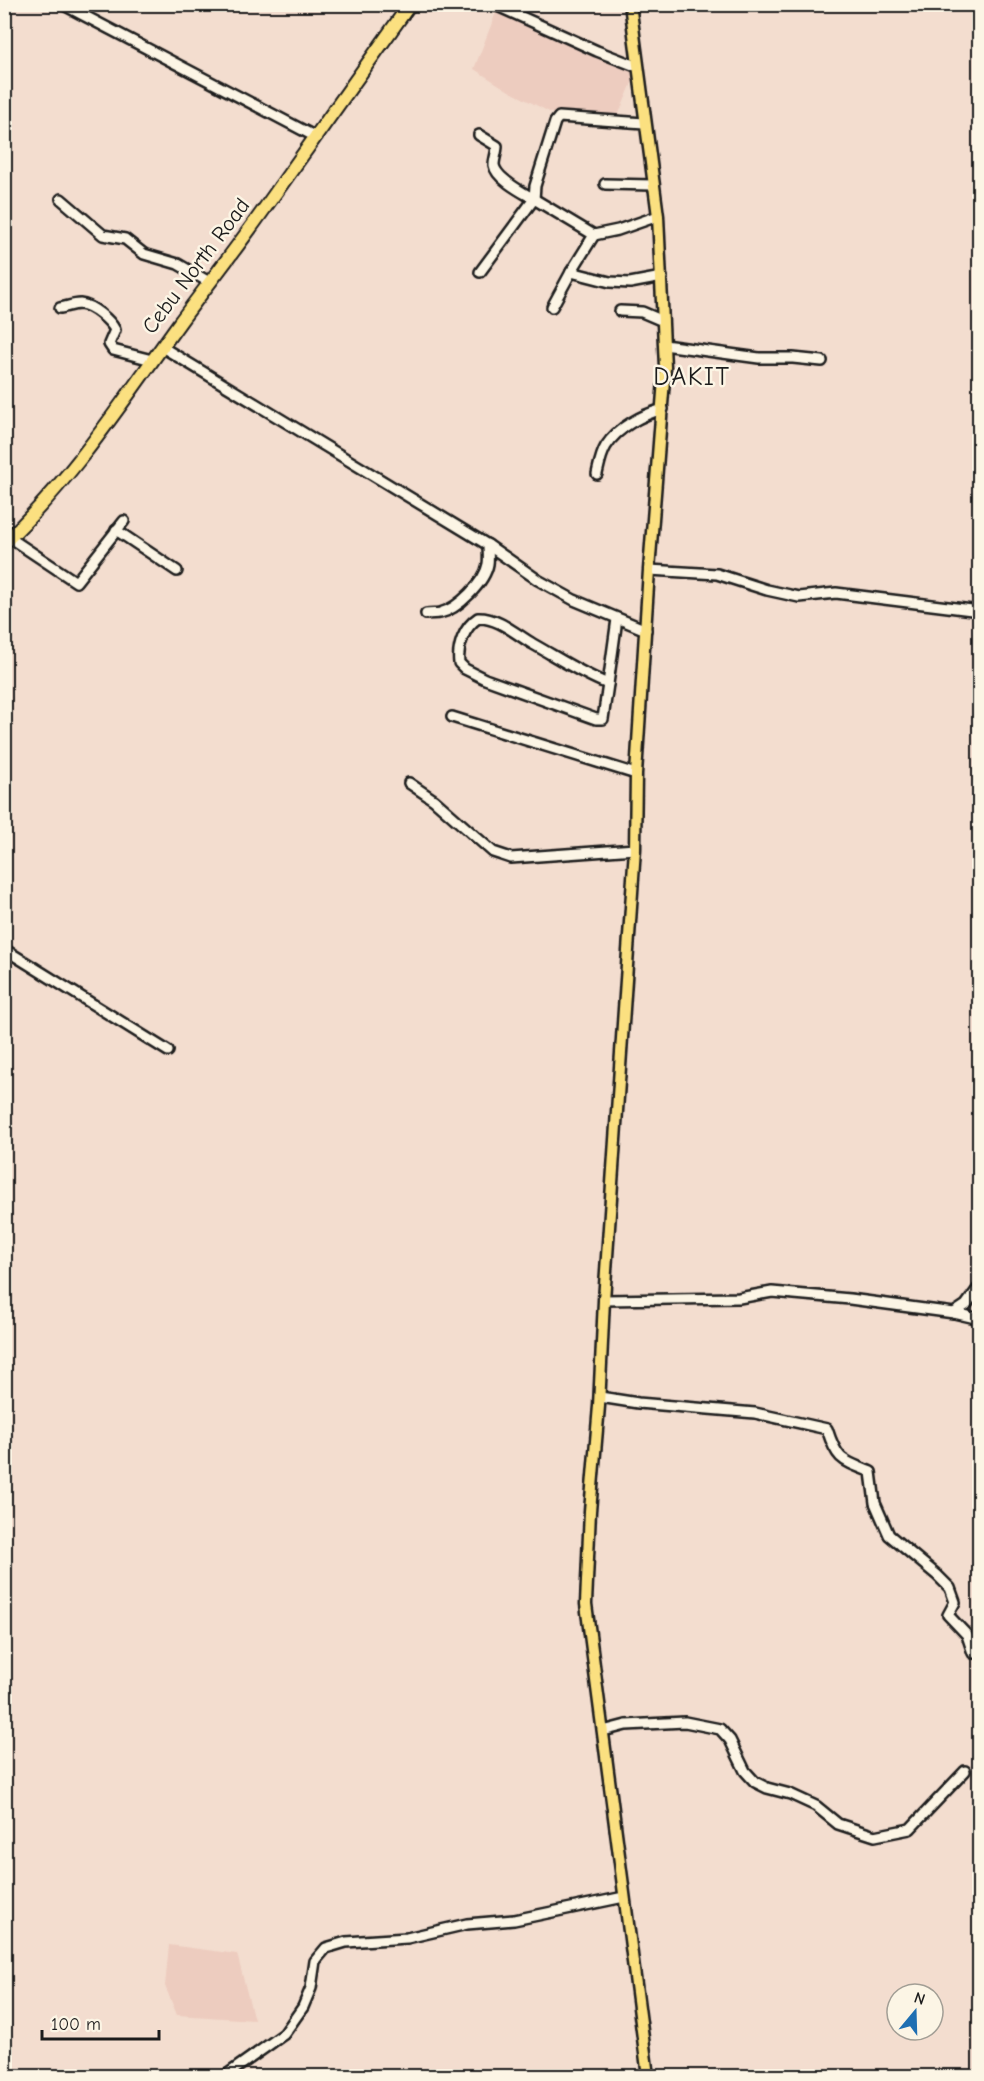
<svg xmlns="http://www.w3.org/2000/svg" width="984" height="2081" font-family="'Comic Neue',sans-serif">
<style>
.built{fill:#edccbf}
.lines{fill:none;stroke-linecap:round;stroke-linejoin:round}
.minor-casing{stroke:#1c1c1c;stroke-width:14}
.major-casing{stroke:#1c1c1c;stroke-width:15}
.highway-casing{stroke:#1c1c1c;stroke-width:16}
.minor{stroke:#fcf5e5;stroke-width:9}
.major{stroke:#fbe080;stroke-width:10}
.highway{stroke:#fbe080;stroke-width:12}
.labels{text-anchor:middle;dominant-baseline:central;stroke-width:5;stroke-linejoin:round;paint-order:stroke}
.street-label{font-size:22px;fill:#1c1c1c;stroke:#fcf5e5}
.quarter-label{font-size:26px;letter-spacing:1.5px;fill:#1c1c1c;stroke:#fcf5e5}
</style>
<rect width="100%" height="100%" fill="#f3ddcf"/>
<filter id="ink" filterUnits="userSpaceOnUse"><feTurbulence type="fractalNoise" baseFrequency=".0167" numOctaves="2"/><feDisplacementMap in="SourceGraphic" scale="12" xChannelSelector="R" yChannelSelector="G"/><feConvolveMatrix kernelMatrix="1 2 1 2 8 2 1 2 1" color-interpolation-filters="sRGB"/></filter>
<g filter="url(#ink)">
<g class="built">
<path d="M 497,10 L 629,67 L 635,76 L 614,125 L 561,118 L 509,91 L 474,69 Z"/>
<path d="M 169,1945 L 237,1954 L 254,2020 L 177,2015 L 165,1986 Z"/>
</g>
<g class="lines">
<g class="minor-casing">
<g id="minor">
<path d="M 62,4 L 314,136"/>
<path d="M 493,4 L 597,51 L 638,67"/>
<path d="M 479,135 L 497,146 C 497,152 494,159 494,165 C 496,179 524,193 534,199 L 535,186 L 555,122 L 559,117 L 644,123"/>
<path d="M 605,184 L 653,185"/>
<path d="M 61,199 L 103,235 L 125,239 L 144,254 L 178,264 L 209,282"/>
<path d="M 480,272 L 534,199 L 594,235 L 618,230 L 658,216"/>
<path d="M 571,272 L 594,235"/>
<path d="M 552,307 L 571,272 L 610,282 L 630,283 L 662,277"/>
<path d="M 60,308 C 66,307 74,304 80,304 C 92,305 110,320 115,330 L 109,344 L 113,350 L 152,360"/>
<path d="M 620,311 L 642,312 L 663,321"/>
<path d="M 664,345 L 759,358 L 793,358 L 822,361"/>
<path d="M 162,347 L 488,545 L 538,580 L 574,600 L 646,630"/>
<path d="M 597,474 C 599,465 601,454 606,446 C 618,427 642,415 663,409"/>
<path d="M 116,530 L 177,571"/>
<path d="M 10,538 L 76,582 L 124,521"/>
<path d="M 649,570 L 717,574 L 767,590 L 799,597 L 836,593 L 980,611"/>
<path d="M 426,614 C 431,613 436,614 440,613 C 458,609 485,582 488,564 C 489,558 488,551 488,545"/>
<path d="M 478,618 C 498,617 517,635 533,644 C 558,658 582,674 608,684 L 603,719 L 596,719 L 485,679 L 465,669 L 459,663 C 457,647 464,627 478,618 Z"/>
<path d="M 608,684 L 617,619"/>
<path d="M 452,717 L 636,774"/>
<path d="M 409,783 L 434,800 L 493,852 L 511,858 L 635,849"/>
<path d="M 4,949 L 168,1051"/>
<path d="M 604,1300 L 739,1298 L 772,1292 L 850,1299 L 954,1313 L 966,1305 L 980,1286"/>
<path d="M 954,1313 L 980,1319"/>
<path d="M 600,1397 L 638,1403 L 755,1413 L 827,1429 C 837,1460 841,1460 871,1472 L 875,1503 L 889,1535 L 937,1575 L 950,1588 L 955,1602 L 948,1615 L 967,1635 L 973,1653"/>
<path d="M 603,1731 L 626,1725 L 685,1722 L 720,1729 L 730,1740 L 745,1771 L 755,1782 L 767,1788 L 790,1794 L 816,1806 L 838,1824 L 875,1836 L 910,1829 L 965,1771"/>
<path d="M 225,2076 L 284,2034 L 303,2007 L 311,1988 L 315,1961 L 326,1948 L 346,1942 L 407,1938 L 467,1924 L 514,1920 L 624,1897"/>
</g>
</g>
<g class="major-casing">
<path id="major" d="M 630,4 L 658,216 L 665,367 L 649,570 L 636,774 L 635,849 L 604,1300 L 599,1406 L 590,1511 L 586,1604 L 648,2076"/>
</g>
<g class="highway-casing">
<path id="highway" d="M 4,543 C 73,478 125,398 180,322 C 209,283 239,245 267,205 C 315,138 362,71 410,4"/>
</g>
<use href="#minor" class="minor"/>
<use href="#major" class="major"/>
<use href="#highway" class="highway"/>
</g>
</g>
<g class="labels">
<g class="street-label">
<text transform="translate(196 266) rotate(-53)">Cebu North Road</text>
</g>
<g class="quarter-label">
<text x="692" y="377">DAKIT</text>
</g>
</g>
<rect width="984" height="2081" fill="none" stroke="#fcf5e5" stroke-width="24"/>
<rect x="12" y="12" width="960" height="2057" fill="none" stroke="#1c1c1c" stroke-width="2" filter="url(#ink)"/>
<g transform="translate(915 2012) rotate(19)"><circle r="28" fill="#fcf5e5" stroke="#a29e95" stroke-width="1.5"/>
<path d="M0-4.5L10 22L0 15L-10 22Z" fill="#1f6fb2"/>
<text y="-9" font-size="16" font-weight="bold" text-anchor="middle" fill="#1c1c1c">N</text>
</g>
<path d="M42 2030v9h117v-9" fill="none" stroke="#1c1c1c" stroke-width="3"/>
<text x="51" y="2030" font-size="18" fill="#1c1c1c" stroke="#fcf5e5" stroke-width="4.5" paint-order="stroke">100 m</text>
</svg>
